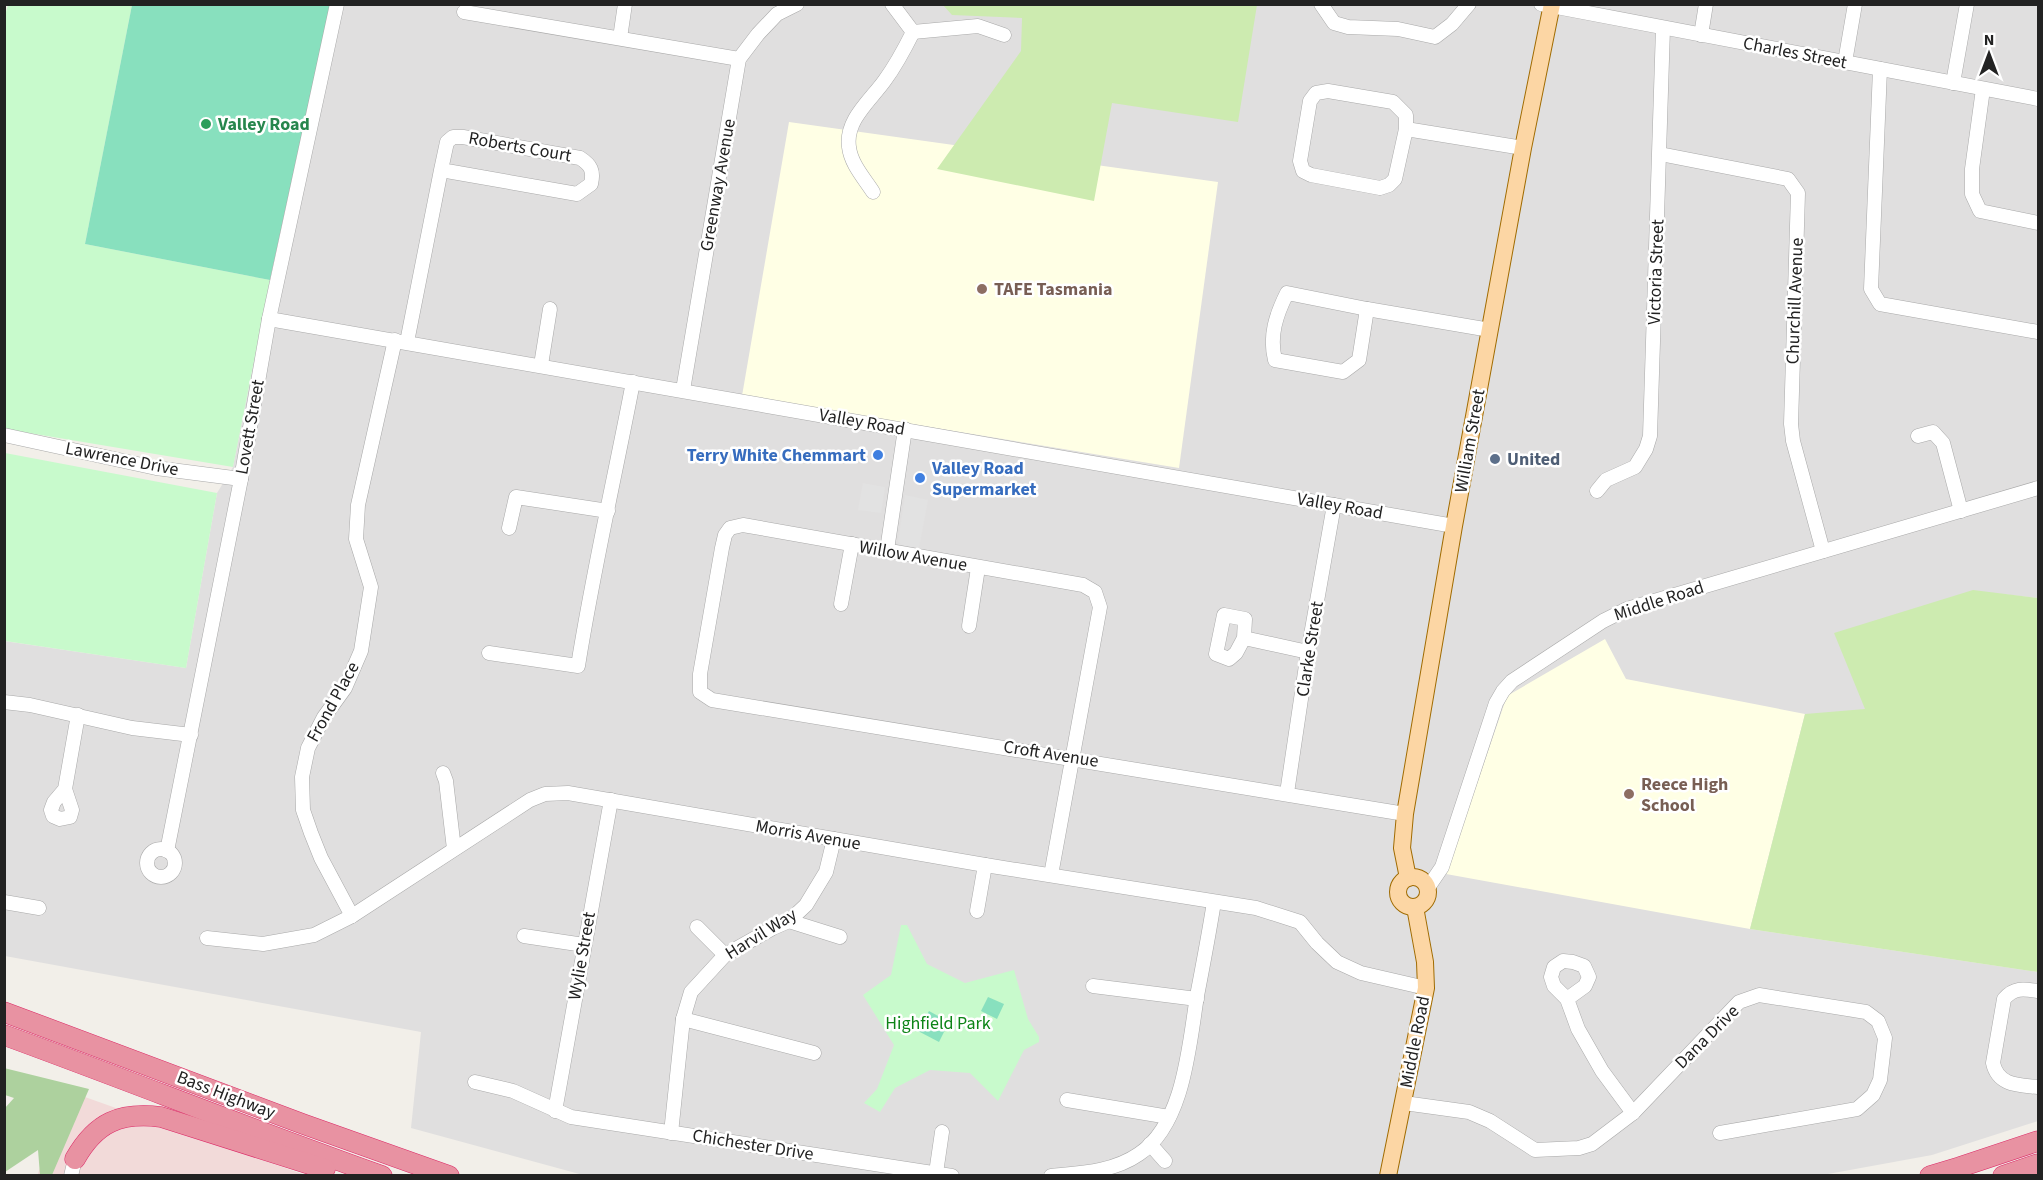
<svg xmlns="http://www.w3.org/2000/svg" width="2043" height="1180" font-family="'Source Sans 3',sans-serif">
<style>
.residential{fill:#e0dfdf}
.commercial{fill:#f2dad9}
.education{fill:#ffffe5}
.grass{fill:#cdebb0}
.forest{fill:#add19e}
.park{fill:#c8facc}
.pitch{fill:#88e0be}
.parking{fill:#e2e2e2}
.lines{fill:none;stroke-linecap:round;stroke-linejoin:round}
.minor-casing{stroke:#a9a9a9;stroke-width:15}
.major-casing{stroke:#a06b00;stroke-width:18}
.highway-casing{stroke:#dc2a67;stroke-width:21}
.minor{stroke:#fff;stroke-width:14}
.major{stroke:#fcd6a4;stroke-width:16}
.highway{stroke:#e892a2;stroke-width:20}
.leisure-dot{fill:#2e9e5b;stroke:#fff;stroke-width:2}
.education-dot{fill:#8d6e63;stroke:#fff;stroke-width:2}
.shop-dot{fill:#3f7fe0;stroke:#fff;stroke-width:2}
.service-dot{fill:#5c6f8a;stroke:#fff;stroke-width:2}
.labels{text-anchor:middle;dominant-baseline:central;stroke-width:5;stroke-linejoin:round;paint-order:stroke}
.street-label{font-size:18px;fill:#222;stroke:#fff}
.leisure-label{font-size:18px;font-weight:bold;fill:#27864d;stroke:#fff;text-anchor:start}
.education-label{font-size:18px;font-weight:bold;fill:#785e54;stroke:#fff;text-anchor:start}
.shop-label{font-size:18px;font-weight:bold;fill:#366cbe;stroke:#fff;text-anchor:end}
.service-label{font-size:18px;font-weight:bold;fill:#4e5e75;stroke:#fff;text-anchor:start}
.park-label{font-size:18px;fill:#0c8416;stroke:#fff}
</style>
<rect width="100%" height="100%" fill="#f2efe9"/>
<path class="residential" d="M 330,5 L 2038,5 L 2038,598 L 1973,591 L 1865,709 L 1750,929 L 2038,972 L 2038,1121 L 1932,1155 L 1817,1176 L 583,1175 L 411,1128 L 421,1032 L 5,956 L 4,641 L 186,668 L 217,493 L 233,467 L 270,280 Z"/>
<path class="commercial" d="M 68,1091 L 305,1175 L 37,1176 Z"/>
<g class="education">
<path d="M 789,122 L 1218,182 L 1179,468 L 742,396 Z"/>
<path d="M 1605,639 L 1626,679 L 1805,714 L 1750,929 L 1446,874 L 1507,696 Z"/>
</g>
<g class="grass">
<path d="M 943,5 L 1257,5 L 1238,122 L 1112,103 L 1094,201 L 937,169 L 1021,51 L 1022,18 L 952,15 Z"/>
<path d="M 1973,590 L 2038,598 L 2038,972 L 1750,929 L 1805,714 L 1865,709 L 1834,633 Z"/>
</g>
<path class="forest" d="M 4,1068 L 89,1089 L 52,1175 L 40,1175 L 38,1150 L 5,1172 L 5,1108 L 14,1098 L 5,1095 Z"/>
<g class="park">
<path d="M 8,5 L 132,5 L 85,244 L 270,280 L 233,467 L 5,429 L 5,15 Z"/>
<path d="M 5,453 L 217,493 L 186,668 L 5,641 Z"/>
<path d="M 901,925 L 907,925 L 927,964 L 965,983 L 1014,970 L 1028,1019 L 1039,1037 L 1039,1042 L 1024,1050 L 998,1101 L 970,1073 L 930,1070 L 895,1088 L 880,1112 L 864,1103 L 877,1089 L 894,1045 L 863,995 L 891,975 Z"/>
</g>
<g class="pitch">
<path d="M 132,5 L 330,5 L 270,280 L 85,244 Z"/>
<path d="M 988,997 L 1004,1004 L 997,1019 L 981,1011 Z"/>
<path d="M 929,1011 L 949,1022 L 939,1042 L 918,1031 Z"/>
</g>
<g class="parking">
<path d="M 863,483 L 885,487 L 881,513 L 858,510 Z"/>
<path d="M 905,495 L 928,500 L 919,548 L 901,545 L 898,541 Z"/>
</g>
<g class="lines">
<g class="minor-casing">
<g id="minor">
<path d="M 1321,4 L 1334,23 L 1348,27 L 1398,29 L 1435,37 L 1452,24 L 1469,4"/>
<path d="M 1541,4 L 2038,99"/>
<path d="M 464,12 L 739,59"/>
<path d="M 913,32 L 978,26 L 1004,35"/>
<path d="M 1701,35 L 1706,4"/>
<path d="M 620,38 L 625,4"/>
<path d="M 1845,62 L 1855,4"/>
<path d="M 1880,69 L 1871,289 L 1880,304 L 2038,332"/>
<path d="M 1953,83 L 1967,4"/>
<path d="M 1983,89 L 1972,169 L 1972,194 L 1980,211 L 2038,223"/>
<path d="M 1406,129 L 1406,115 L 1393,102 L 1328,91 L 1316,93 L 1310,101 L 1300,161 L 1303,171 L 1311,175 L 1380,188 L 1389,185 L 1395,179 L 1406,129 L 1523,148"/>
<path d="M 1660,154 L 1788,179 L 1798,193 L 1791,424 L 1793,441 L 1823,551"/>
<path d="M 873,192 C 864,178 851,164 849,147 C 845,120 871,100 885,80 C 896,65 905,48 913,32 L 892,4"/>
<path d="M 1287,293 L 1367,309 L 1359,360 L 1343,372 L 1275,360 C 1269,336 1276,315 1287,293 Z"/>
<path d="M 1367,309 L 1490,330"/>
<path d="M 269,319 L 1454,526"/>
<path d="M 407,342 L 441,170 L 447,142 L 453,137 L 463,137 L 580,158 C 591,165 594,171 591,184 L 577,194 L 441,170"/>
<path d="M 541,365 L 550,309"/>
<path d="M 683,390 L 739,59 L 758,34 L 777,14 L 797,4"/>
<path d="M 4,435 L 156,468 L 241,479"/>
<path d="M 1918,436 L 1933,432 L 1943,443 L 1961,511"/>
<path d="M 1597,491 L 1606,480 L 1635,467 L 1646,449 L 1650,436 L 1663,28"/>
<path d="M 509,528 L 516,497 L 608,511"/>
<path d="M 887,550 L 905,429"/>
<path d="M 841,604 L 852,544"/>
<path d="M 969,626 L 978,568"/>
<path d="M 1244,638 L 1245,619 L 1224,615 L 1216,654 L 1229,659 L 1236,653 L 1244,638 L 1308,652"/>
<path d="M 489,653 L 578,666 C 593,571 615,476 633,382"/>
<path d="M 4,702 L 30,705 L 132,728 L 191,735"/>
<path d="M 443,773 L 446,781 L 454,849"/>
<path d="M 65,789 L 54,802 L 51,810 L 53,816 L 60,819 L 70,817 L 72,810 L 65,789 L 78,715"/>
<path d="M 1287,793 L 1308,652 L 1334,505"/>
<circle cx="161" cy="863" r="14"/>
<path d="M 167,851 L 241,479 L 269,319 L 337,4"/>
<path d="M 1051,875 L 1100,607 L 1095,592 L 1083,585 L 743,525 L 730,528 L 725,535 L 722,548 L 700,674 L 700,692 L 712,700 L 1405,814"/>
<path d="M 1427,889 L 1442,867 L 1496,703 L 1503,691 L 1512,681 L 1603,621 L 1627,609 L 2038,488"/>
<path d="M 4,902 L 39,908"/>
<path d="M 977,911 L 985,865"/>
<path d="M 352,916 L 321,858 L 311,833 L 303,810 L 302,777 L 308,748 L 324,717 L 345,688 L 361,651 L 371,587 L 356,539 L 358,505 L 395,340"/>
<path d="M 789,921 L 840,937"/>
<path d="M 697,927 L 725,955"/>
<path d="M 524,936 L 584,945"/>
<path d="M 207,938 L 263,944 L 314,935 L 352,916 L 530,800 L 545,794 L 568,793 L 985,865 L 1256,908 L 1300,922 L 1317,943 L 1337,962 L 1361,973 L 1426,988"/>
<path d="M 1093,986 L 1197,999"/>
<path d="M 2038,991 C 2024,989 2014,987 2004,999 L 1993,1063 C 1998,1086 2019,1085 2038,1087"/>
<path d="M 1567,999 L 1585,986 L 1589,977 L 1584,966 L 1573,962 L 1563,961 L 1554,967 L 1551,977 L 1554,986 L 1567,999 L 1578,1029 L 1602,1071 L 1633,1113"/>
<path d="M 683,1019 L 814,1053"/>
<path d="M 475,1082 L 513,1091 L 571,1117 L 952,1176"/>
<path d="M 1067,1100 L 1169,1117"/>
<path d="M 1404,1103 L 1469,1112 L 1490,1121 L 1535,1150 L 1579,1148 L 1592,1144 L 1633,1113 L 1739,1002 L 1759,995 L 1866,1012 L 1878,1021 L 1885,1038 L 1880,1080 L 1873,1095 L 1857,1109 L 1720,1133"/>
<path d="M 555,1111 L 611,800"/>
<path d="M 671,1133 L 683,1019 L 691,992 L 725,955 L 773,928 L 789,921 L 806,905 L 826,872 L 834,839"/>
<path d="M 1150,1144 L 1165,1161"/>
<path d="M 936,1173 L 942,1132"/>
<path d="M 71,1176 L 75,1159"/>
<path d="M 1051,1176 C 1081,1173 1113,1172 1139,1154 C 1184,1124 1189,1046 1197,996 C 1203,965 1209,933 1214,902"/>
</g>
</g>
<g class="major-casing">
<g id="major">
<circle cx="1413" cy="892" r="15"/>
<path d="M 1408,878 L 1402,848 L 1405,814 L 1454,526 L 1523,148 L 1552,4"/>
<path d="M 1388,1176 L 1426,988 L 1425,962 L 1415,907"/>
</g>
</g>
<g class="highway-casing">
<g id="highway">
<path d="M 4,1012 L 303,1124 L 449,1176"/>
<path d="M 4,1035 C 130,1081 255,1131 382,1176"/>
<path d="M 75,1159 C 96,1122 120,1112 161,1117 L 325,1169"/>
<path d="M 1930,1176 L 1960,1167 L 2038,1141"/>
<path d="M 2003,1176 L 2038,1164"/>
</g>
</g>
<use href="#minor" class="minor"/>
<use href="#major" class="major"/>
<use href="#highway" class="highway"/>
</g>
<circle class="leisure-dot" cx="206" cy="124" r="6"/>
<g class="education-dot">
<circle cx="982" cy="289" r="6"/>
<circle cx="1629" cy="794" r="6"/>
</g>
<g class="shop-dot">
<circle cx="878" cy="455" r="6"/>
<circle cx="920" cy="478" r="6"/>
</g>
<circle class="service-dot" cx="1495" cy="459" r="6"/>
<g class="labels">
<g class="street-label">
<text transform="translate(1795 53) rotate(11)">Charles Street</text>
<text transform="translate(520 147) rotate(10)">Roberts Court</text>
<text transform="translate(718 185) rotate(-80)">Greenway Avenue</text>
<text transform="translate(1656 272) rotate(-88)">Victoria Street</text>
<text transform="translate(1795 301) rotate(-88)">Churchill Avenue</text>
<text transform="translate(862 422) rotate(10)">Valley Road</text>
<text transform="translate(250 427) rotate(-80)">Lovett Street</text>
<text transform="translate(1470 441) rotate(-80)">William Street</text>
<text transform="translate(122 459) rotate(11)">Lawrence Drive</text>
<text transform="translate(1340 506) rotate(10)">Valley Road</text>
<text transform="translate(913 556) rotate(10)">Willow Avenue</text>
<text transform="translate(1659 601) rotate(-18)">Middle Road</text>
<text transform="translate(1310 649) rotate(-81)">Clarke Street</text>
<text transform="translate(333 702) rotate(-61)">Frond Place</text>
<text transform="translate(1051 754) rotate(9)">Croft Avenue</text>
<text transform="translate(808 835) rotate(10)">Morris Avenue</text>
<text transform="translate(761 934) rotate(-32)">Harvil Way</text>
<text transform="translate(582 956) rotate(-80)">Wylie Street</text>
<text transform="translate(1707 1037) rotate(-45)">Dana Drive</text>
<text transform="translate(1415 1042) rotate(-79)">Middle Road</text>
<text transform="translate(226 1095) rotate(21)">Bass Highway</text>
<text transform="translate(753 1145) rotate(9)">Chichester Drive</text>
</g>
<g class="leisure-label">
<text x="218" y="124">Valley Road</text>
</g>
<g class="education-label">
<text x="994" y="289">TAFE Tasmania</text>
<text x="1641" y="784">Reece High<tspan x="1641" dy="21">School</tspan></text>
</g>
<g class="shop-label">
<text x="866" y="455">Terry White Chemmart</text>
<text x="932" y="468" text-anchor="start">Valley Road<tspan x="932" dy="21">Supermarket</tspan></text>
</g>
<g class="service-label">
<text x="1507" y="459">United</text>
</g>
<g class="park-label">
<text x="938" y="1023">Highfield Park</text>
</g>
</g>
<rect width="2043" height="1180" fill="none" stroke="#222222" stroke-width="12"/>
<g transform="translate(1989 54)" stroke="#ffffff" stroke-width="4.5" paint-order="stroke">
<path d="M0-4.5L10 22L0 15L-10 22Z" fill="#222222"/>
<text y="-9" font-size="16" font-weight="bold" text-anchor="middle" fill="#222222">N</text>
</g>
</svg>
